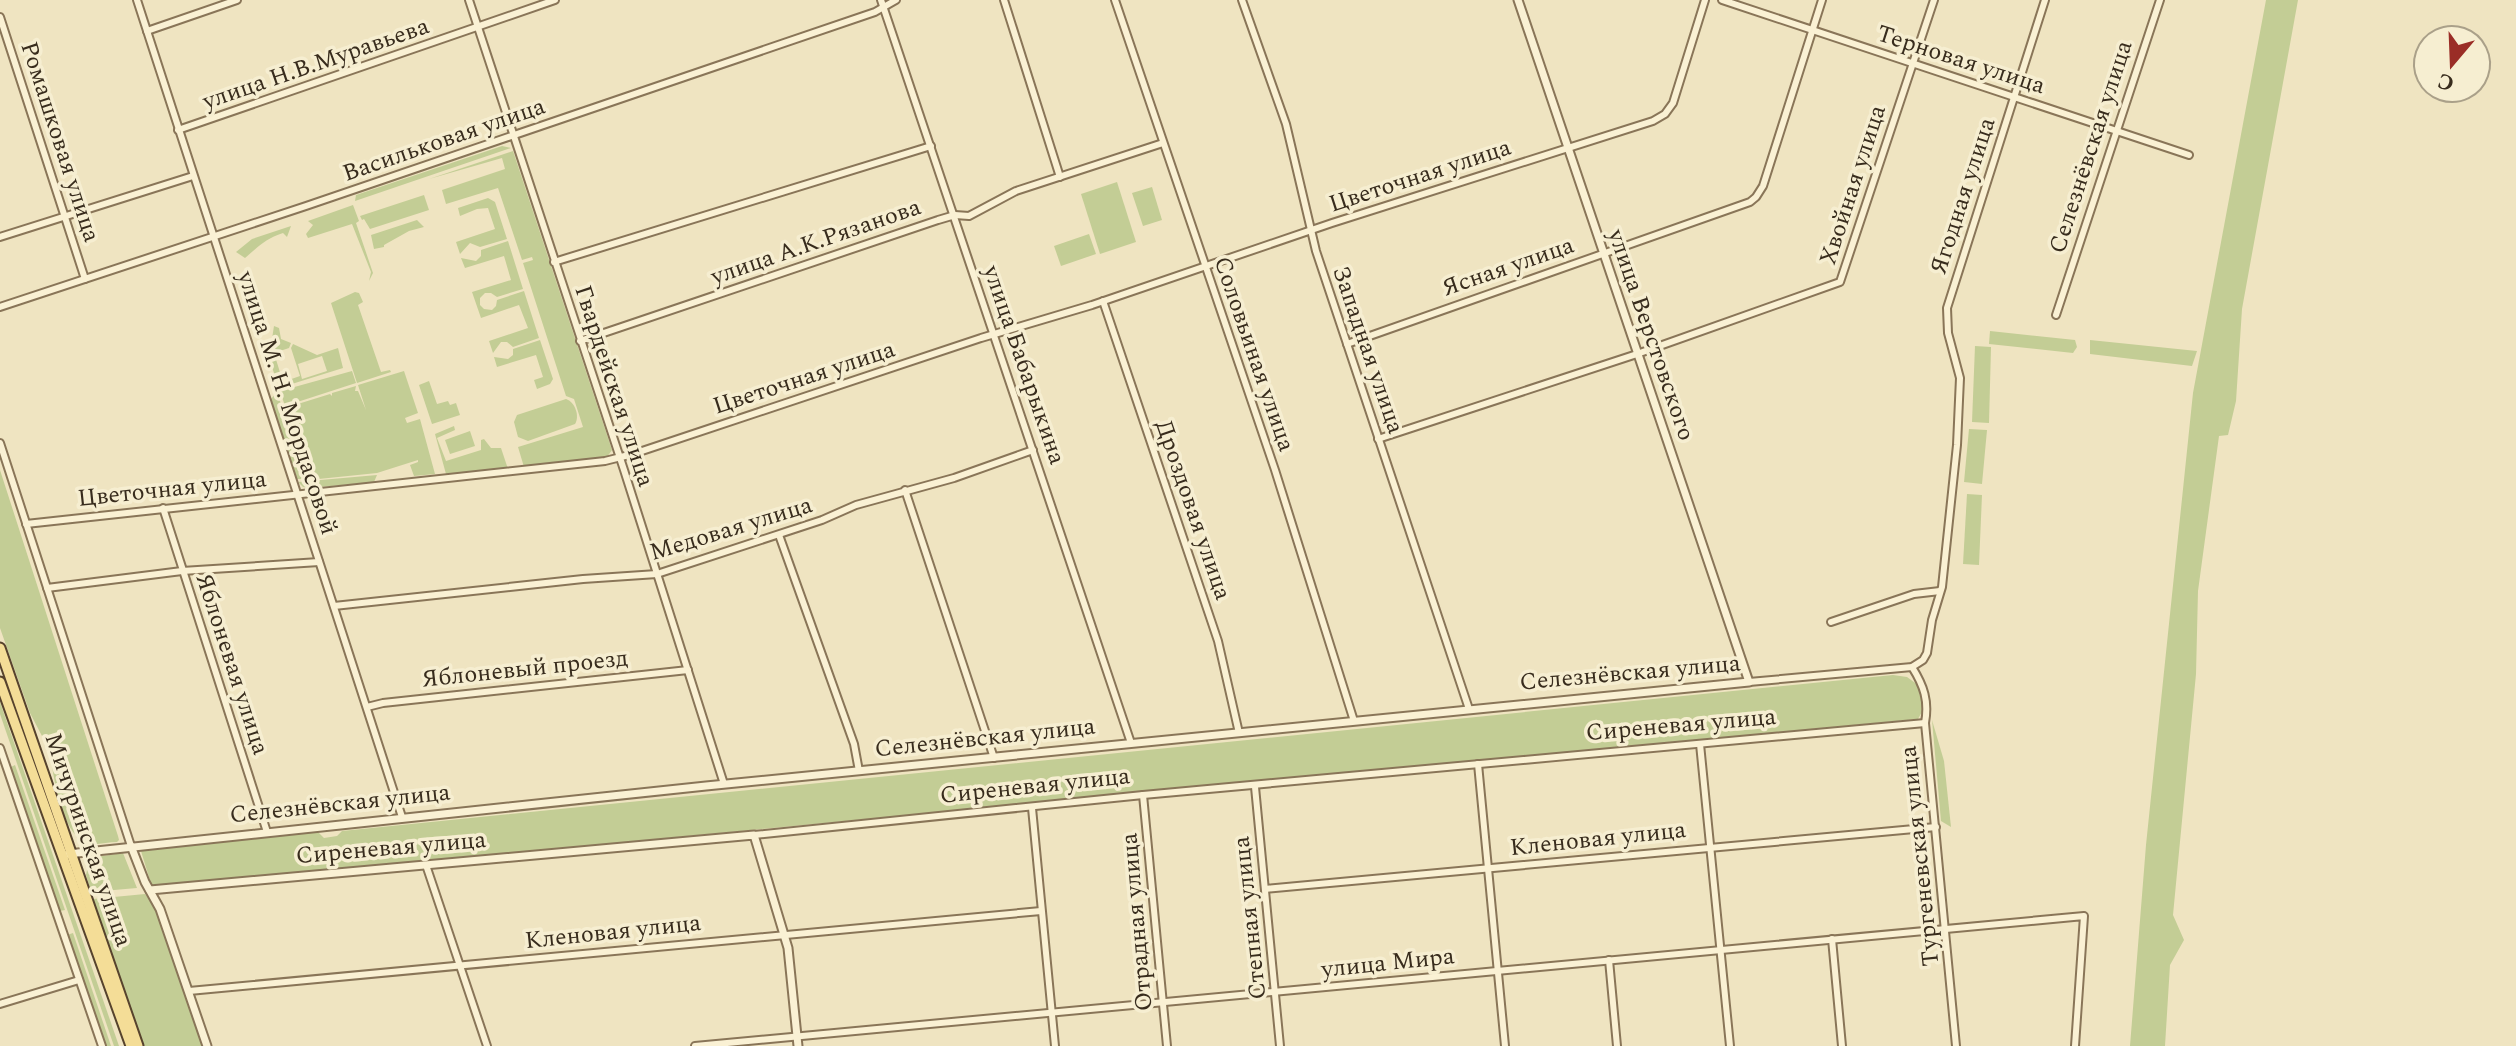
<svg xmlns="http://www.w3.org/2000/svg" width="2516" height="1046" font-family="Spectral,serif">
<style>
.green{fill:#c3cd95;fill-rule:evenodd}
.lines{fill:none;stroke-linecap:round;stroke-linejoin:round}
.minor-casing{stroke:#897558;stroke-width:10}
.tertiary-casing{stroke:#897558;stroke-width:11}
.primary-casing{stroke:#57432d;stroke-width:13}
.minor{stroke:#faf1d4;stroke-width:6}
.tertiary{stroke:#faf1d4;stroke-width:7}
.primary{stroke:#f4dd97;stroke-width:9}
.labels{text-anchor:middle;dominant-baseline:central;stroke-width:7;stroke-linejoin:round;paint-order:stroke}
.street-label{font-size:24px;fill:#382c1d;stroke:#f6eed1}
</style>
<rect width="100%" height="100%" fill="#efe4c1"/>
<g class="green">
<path d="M 2266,0 L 2298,0 L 2242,309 L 2236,401 L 2228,435 L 2219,436 L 2198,591 L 2196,674 L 2173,915 L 2184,940 L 2170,965 L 2165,1046 L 2130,1046 L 2146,845 L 2193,393 Z"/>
<path d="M 502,146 L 511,148 L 355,201 L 356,195 Z"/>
<path d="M 513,151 L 612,450 L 607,457 L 524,467 L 518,447 L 583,427 L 574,399 L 566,396 L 523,263 L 533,260 L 532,257 L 522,260 L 498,188 L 446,204 L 442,190 L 505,169 L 502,158 L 429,179 Z"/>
<path d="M 1117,182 L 1136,242 L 1100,254 L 1081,194 Z"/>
<path d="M 1152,187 L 1162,220 L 1143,226 L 1132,193 Z"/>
<path d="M 424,195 L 429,210 L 370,229 L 364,219 L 362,220 L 360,216 Z"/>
<path d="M 488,198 L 495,202 L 507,239 L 480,247 L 470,243 L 460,254 L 456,242 L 495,229 L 488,208 L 477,209 L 460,216 L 458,208 Z"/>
<path d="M 353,205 L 359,221 L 356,223 L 373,273 L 369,281 L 371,272 L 352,224 L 308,238 L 306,234 L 313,225 L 308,221 Z"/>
<path d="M 417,220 L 424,227 L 409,231 L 384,245 L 384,247 L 374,249 L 371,235 Z"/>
<path d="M 291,226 L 287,237 L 283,233 C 265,239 259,246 245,258 L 236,252 L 252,239 Z"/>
<path d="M 1089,234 L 1096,254 L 1061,266 L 1054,246 Z"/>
<path d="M 508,241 L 523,289 L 497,297 L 491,293 L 485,293 L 480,298 L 480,305 L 484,309 L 492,310 L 496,306 L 497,300 L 524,291 L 539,338 L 513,347 L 507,342 L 501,342 L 493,353 L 489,341 L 528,328 L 519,305 L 481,318 L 472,292 L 511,280 L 504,256 L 465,268 L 461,258 L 476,261 L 481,256 L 481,250 Z"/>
<path d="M 355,292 L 359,293 L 363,302 L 358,305 L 381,372 L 390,370 L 391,372 L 357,383 L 331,303 Z"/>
<path d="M 274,326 L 279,328 L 281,339 L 291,343 L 289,348 L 274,353 L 283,382 L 300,376 L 291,348 L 293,344 L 317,355 L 338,348 L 343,368 L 279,388 L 269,358 ZM 322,356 L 327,371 L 302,379 L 298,364 Z"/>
<path d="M 1990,331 L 2075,340 L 2077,347 L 2073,353 L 1989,344 Z"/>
<path d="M 540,340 L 553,379 L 550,384 L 537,389 L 534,380 L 543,377 L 536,355 L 497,367 L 494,357 L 508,359 L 513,355 L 513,349 Z"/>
<path d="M 2090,340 L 2197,351 L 2192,366 L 2090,354 Z"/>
<path d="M 1975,346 L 1991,347 L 1989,423 L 1972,422 Z"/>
<path d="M 352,371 L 356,383 L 285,406 L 280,391 Z"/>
<path d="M 404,371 L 418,413 L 405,418 L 407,423 L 420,419 L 435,474 L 414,476 L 410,465 L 418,462 L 418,460 L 377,473 L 309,480 L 285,408 L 330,394 L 332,396 L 332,393 L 356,386 L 355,391 L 358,391 L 366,410 L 358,385 Z"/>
<path d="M 429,381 L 437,404 L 448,401 L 450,405 L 456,403 L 460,415 L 432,424 L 419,385 Z"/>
<path d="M 277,392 L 306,479 L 297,479 L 271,399 Z"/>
<path d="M 566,399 C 575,402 580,416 575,424 L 528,441 L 518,437 L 514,422 L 517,415 Z"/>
<path d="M 454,426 L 455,430 L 437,438 L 446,461 L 481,450 L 481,440 L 484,439 L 491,448 L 501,448 L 508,469 L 446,474 L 435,434 Z"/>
<path d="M 1969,429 L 1987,430 L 1982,484 L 1964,482 Z"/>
<path d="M 470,431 L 475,446 L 450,454 L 445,440 Z"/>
<path d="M 0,470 L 118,836 L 119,840 L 117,842 C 109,842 98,845 90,844 C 63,839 54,781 51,759 L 55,757 L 49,735 L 42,736 L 30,713 L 0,628 Z"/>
<path d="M 377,475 L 374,482 L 310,488 L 303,487 L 298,482 Z"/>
<path d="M 1967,494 L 1982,495 L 1979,565 L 1963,564 Z"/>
<path d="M 1893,675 L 1907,677 L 1918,685 L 1923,710 L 1918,719 L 152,887 L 141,851 L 318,832 L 324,838 L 337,836 L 342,831 Z"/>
<path d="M 0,702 L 119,1046 L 114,1046 L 0,714 Z"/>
<path d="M 1932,720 L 1944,761 L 1951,827 L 1941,821 Z"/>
<path d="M 15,765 L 65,910 L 60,911 L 11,767 Z"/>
<path d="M 123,853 L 137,888 L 91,892 L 86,875 L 89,861 L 96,857 Z"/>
<path d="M 145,894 L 157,910 L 202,1046 L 144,1046 L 93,899 Z"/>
<path d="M 73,933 L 111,1046 L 105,1046 L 67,935 Z"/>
</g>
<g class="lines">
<g class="minor-casing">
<g id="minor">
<path d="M 137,0 L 402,817"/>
<path d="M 469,0 L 624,470 L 724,784"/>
<path d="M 881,0 L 1131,743"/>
<path d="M 1004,0 L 1060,177"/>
<path d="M 1115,0 L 1275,470 L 1354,721"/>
<path d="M 1242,0 L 1286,124 L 1316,251 L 1469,709"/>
<path d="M 1722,0 L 2189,155"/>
<path d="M 0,17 L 85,279"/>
<path d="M 147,31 L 237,0"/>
<path d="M 178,130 L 555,0"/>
<path d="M 0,237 L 193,176"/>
<path d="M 554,262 L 931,146"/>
<path d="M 1103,301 L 1218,641 L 1239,733"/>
<path d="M 0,307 L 306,206 L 875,12 L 896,0"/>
<path d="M 2056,315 L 2160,0"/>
<path d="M 580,341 L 938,220 L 955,215 L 969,216 L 1016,191 L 1163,143"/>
<path d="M 1347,344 L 1750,202 L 1756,197 L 1763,186 L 1822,0"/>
<path d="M 1378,439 L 1637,354 L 1840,282 L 1934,0"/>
<path d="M 0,443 L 131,846"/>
<path d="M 905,490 L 994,758"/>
<path d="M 163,508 L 267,832"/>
<path d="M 26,524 L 605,461 L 633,454 L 981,338 L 1092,305 L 1332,223 L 1653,121 L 1665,114 L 1673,103 L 1705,0"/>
<path d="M 779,535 L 854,744 L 859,771"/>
<path d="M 47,588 L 182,571 L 319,562"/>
<path d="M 334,606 L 583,579 L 657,574 L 822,520 L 856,505 L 954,478 L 1033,450"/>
<path d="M 1831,622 L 1914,594 L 1940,591"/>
<path d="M 1912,667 C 1924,686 1929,701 1925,723 L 1956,1046"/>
<path d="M 1749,682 L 1912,667 L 1923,660 L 1927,653 L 1932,620 L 1942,587 L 1957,445 L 1960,378 L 1948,333 L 1947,308 L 2045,0"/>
<path d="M 367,707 L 383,703 L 688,670"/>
<path d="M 1700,744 L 1730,1046"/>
<path d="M 0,748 L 102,1046"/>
<path d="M 1478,764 L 1505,1046"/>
<path d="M 1255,787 L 1280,1046"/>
<path d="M 1143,795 L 1167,1046"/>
<path d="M 1032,808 L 1055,1046"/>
<path d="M 754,835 L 1143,795 L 1925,723"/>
<path d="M 426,865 L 487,1046"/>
<path d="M 1265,889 L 1936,827"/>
<path d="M 1832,939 L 1842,1046"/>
<path d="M 1609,960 L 1617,1046"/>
<path d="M 189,991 L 1041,911"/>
<path d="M 0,1004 L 79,980"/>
<path d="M 695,1046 L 2084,916 L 2075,1046"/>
</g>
</g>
<g class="tertiary-casing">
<g id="tertiary">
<path d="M 131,846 L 145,882 L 160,909 L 207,1046"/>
<path d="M 68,854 L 706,786 L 1749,682 L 1518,0"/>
<path d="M 150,890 L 754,835 L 788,948 L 798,1046"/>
</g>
</g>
<g class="primary-casing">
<g id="primary">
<path d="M 0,648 L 138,1046"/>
<path d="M 0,682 L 131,1046"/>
</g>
</g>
<use href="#minor" class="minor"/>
<use href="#tertiary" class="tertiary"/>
<use href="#primary" class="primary"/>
</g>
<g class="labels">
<g class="street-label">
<text transform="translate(1961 60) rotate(18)">Терновая улица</text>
<text transform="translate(316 64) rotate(-19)">улица Н.В.Муравьева</text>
<text transform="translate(444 140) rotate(-19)">Васильковая улица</text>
<text transform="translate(60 142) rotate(72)">Ромашковая улица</text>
<text transform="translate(2091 147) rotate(-72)">Селезнёвская улица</text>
<text transform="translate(1420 176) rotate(-18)">Цветочная улица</text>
<text transform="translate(1853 185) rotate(-72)">Хвойная улица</text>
<text transform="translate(1963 196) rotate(-72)">Ягодная улица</text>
<text transform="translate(816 242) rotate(-19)">улица А.К.Рязанова</text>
<text transform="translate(1508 267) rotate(-19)">Ясная улица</text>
<text transform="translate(1651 335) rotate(71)">улица Верстовского</text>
<text transform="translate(1368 350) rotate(71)">Западная улица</text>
<text transform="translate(1254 354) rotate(71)">Соловьиная улица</text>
<text transform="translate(1024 365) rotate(71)">улица Бабарыкина</text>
<text transform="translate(804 378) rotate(-18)">Цветочная улица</text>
<text transform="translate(614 386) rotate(72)">Гвардейская улица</text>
<text transform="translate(287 403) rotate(72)">улица М. Н. Мордасовой</text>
<text transform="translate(172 489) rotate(-6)">Цветочная улица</text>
<text transform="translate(1193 510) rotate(71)">Дроздовая улица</text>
<text transform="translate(731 529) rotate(-17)">Медовая улица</text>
<text transform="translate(232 664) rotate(72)">Яблоневая улица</text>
<text transform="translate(525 669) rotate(-6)">Яблоневый проезд</text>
<text transform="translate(1630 673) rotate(-5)">Селезнёвская улица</text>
<text transform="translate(1681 725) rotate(-5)">Сиреневая улица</text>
<text transform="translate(985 738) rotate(-6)">Селезнёвская улица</text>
<text transform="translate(1035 786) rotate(-6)">Сиреневая улица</text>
<text transform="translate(340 804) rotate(-6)">Селезнёвская улица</text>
<text transform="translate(1598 839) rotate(-6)">Кленовая улица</text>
<text transform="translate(88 840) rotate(71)">Мичуринская улица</text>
<text transform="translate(391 848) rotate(-5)">Сиреневая улица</text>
<text transform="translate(1920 856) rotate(-96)">Тургеневская улица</text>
<text transform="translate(1250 918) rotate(-96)">Степная улица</text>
<text transform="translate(1137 922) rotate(-95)">Отрадная улица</text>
<text transform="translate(613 932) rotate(-6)">Кленовая улица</text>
<text transform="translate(1388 963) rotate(-6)">улица Мира</text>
</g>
</g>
<g transform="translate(2452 64) rotate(199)"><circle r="38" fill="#f6eed1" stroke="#aaa089" stroke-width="2"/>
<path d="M0-6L14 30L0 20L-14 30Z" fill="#9a2d26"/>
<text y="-12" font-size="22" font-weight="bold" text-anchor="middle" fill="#382c1d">С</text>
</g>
</svg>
